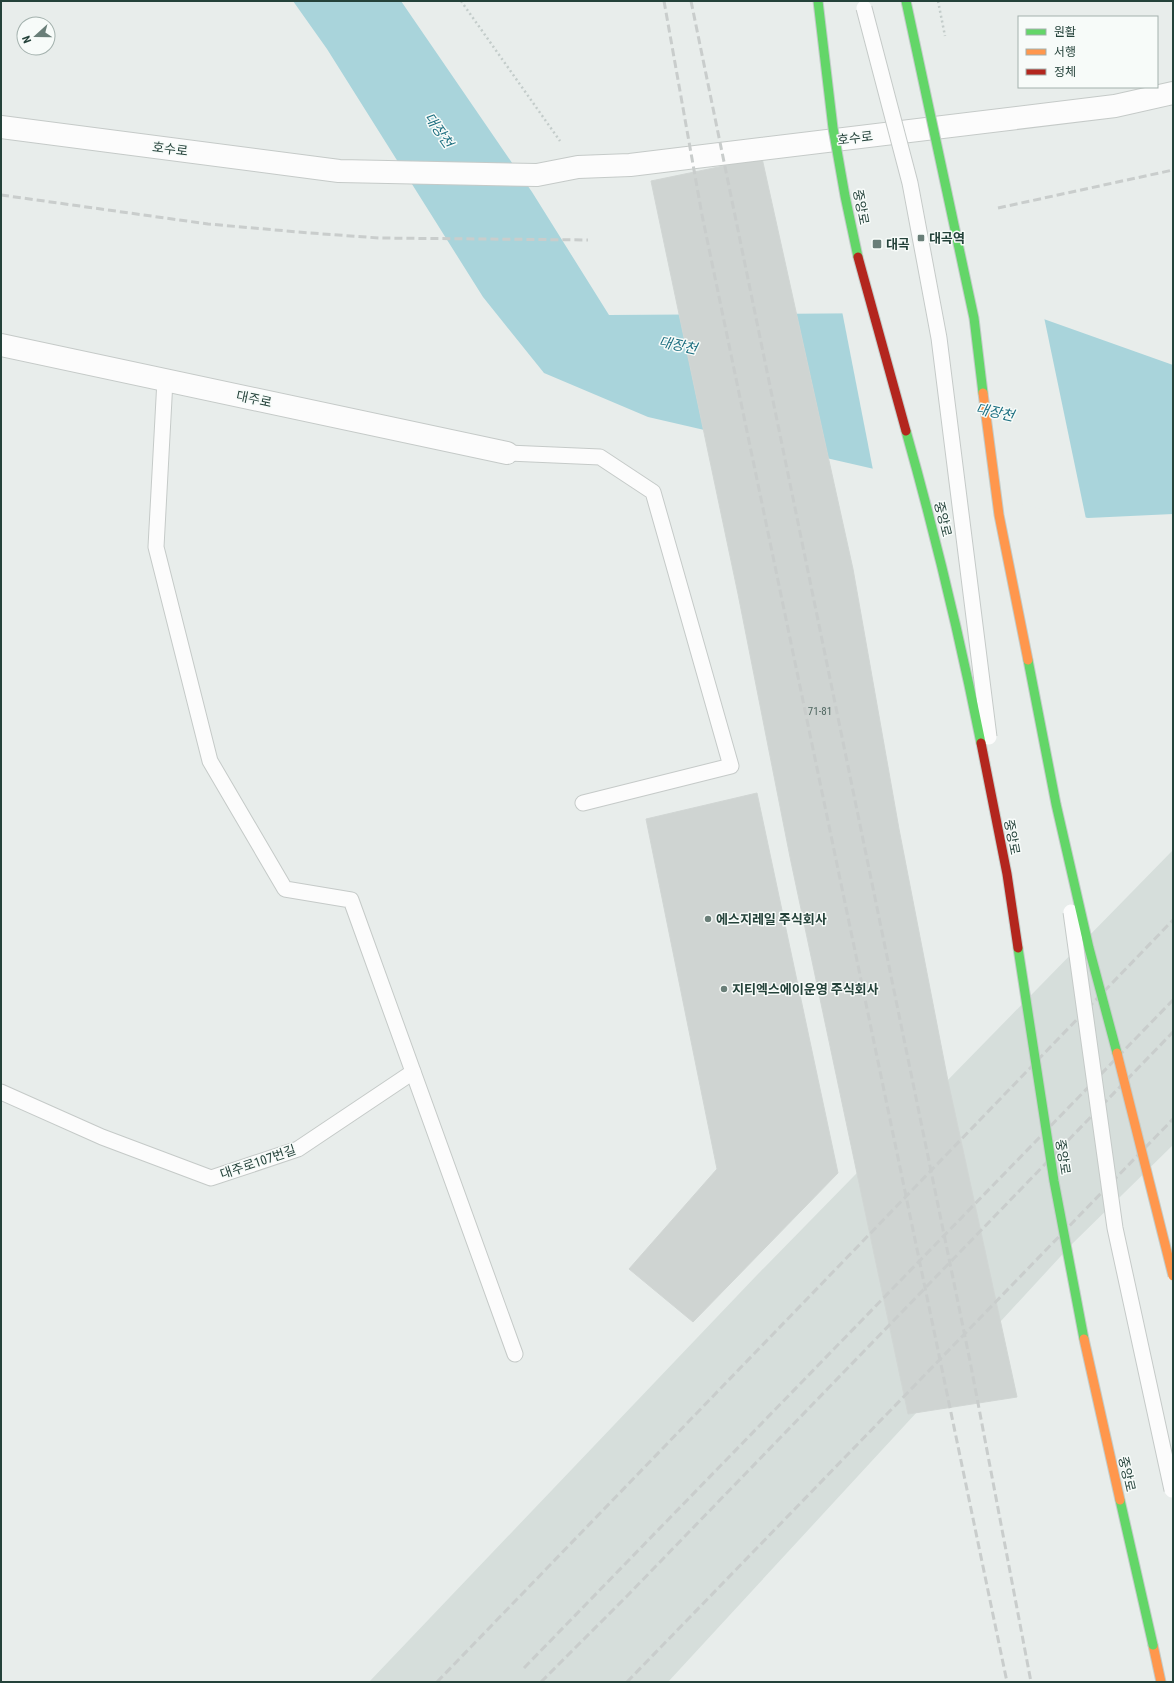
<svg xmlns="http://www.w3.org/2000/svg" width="1174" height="1683" font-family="'Roboto Condensed','Noto Sans KR',sans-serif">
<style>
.built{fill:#d6dedb}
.water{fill:#a9d4db}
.pier{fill:#e8edeb}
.building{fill:#cfd4d2;stroke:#d1d6d4}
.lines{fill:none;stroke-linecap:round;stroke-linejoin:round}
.lane-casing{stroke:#c5cac8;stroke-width:17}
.street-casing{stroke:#c5cac8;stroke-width:24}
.slow-casing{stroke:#c3ccc9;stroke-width:11}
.path{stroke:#c3ccca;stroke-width:2.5;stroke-dasharray:2 3;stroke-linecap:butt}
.lane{stroke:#fcfcfc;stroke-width:15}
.street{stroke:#fcfcfc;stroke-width:22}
.slow{stroke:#ff974d;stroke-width:9}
.rail{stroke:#c9cdcc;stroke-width:3;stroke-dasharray:8 4;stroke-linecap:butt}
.lane-bridge-casing{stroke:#c5cac8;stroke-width:17;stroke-linecap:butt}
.fast-bridge-casing{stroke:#c3ccc9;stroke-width:11;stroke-linecap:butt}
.slow-bridge-casing{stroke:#c3ccc9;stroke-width:11;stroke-linecap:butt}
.jam-bridge-casing{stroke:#c3ccc9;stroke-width:11;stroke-linecap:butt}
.path-bridge{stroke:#c3ccca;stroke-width:2.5;stroke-dasharray:2 3;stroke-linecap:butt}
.lane-bridge{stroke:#fcfcfc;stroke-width:15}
.fast-bridge{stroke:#63d668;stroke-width:9}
.slow-bridge{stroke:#ff974d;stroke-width:9}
.jam-bridge{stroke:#b3261e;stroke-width:9}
.poi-dot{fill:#697e78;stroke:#f7fbf9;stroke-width:1.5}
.labels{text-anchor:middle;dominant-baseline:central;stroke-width:3;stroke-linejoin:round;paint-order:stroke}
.number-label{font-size:11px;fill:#506761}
.street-label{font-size:13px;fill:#24423a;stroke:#f7fbf9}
.poi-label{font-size:13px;font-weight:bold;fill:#24423a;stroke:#f7fbf9;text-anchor:start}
.water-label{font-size:14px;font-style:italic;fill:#1c6f80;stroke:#f7fbf9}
</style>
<rect width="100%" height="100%" fill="#e8edeb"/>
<path class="built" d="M 1173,850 L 1173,1145 L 1072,1244 L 668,1682 L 369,1682 L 757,1275 Z"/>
<path class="water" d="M 293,1 L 401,1 L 532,192 L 609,315 L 1024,312 L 1173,365 L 1173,514 L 1088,518 L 648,417 L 544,373 L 483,297 L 327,49 Z"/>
<path class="pier" d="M 1024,310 L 1044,317 L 1086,519 L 873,470 L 842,311 Z"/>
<g class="building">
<path d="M 762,158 L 853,569 L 899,829 L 948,1081 L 1017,1397 L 908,1414 L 790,857 L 738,594 L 651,181 Z"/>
<path d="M 757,793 L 838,1173 L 693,1322 L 629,1269 L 717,1169 L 646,819 Z"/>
</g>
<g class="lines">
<g class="lane-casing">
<g id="lane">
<path d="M 165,380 L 156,547 L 210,761 L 285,889 L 351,900 L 515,1354"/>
<path d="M 507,453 L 600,457 L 653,492 L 731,766 L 583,803"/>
<path d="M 1,1092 L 102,1137 L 211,1178 L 298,1149 L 413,1072"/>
</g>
</g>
<g class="street-casing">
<g id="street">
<path d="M 1,127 L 339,171 L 537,175 L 578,167 L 630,165 L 1115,106 L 1173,93"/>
<path d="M 1,345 L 507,453"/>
</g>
</g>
<g class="slow-casing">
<path id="slow" d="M 1153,1645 L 1161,1682"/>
</g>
<path class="path" d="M 461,1 L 560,141"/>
<use href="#lane" class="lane"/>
<use href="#street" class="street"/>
<use href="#slow" class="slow"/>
<g class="rail">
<path d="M 664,1 L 702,215 L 1007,1682"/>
<path d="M 691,1 L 970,1361 L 1031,1682"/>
<path d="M 1,195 L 208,224 L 310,233 L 379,238 L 588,240"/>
<path d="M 998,208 L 1173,170"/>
<path d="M 524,1668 L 1173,1000"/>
<path d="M 437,1682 L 1173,920"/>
<path d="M 541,1682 L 627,1596 L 1173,1032"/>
<path d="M 627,1682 L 1173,1119"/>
</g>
<g class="lane-bridge-casing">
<g id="lane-bridge">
<path d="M 864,8 L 910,183 L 939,338 L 989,737"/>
<path d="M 1071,912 L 1115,1228 L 1172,1490"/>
</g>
</g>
<g class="fast-bridge-casing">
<g id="fast-bridge">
<path d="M 818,1 L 833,128 L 845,196 L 858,257"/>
<path d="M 906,1 L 974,318 L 983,393"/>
<path d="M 906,431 C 935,534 960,638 981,743"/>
<path d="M 1028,660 L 1056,804 L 1089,948 L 1117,1053"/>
<path d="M 1018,948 L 1054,1181 L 1084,1339"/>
<path d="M 1120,1500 L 1153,1645"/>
</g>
</g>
<g class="slow-bridge-casing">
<g id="slow-bridge">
<path d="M 983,393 L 999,515 L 1028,660"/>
<path d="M 1117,1053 L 1173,1276"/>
<path d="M 1084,1339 L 1120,1500"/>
</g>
</g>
<g class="jam-bridge-casing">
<g id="jam-bridge">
<path d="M 858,257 L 906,431"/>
<path d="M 981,743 L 1007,874 L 1018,948"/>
</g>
</g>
<path class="path-bridge" d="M 938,1 L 945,36"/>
<use href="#lane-bridge" class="lane-bridge"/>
<use href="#fast-bridge" class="fast-bridge"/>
<use href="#slow-bridge" class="slow-bridge"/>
<use href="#jam-bridge" class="jam-bridge"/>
</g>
<g class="poi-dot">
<rect x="917" y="234" width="8" height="8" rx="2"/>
<rect x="872" y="239" width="10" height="10" rx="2"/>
<circle cx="708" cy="919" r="4"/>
<circle cx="724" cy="989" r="4"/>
</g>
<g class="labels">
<g class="number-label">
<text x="820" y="711">71-81</text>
</g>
<g class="street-label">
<text transform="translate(855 138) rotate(-7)">호수로</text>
<text transform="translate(170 149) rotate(7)">호수로</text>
<text transform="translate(861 207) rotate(79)">중앙로</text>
<text transform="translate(254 399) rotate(12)">대주로</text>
<text transform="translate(943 519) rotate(76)">중앙로</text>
<text transform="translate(1012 837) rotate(79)">중앙로</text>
<text transform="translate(1063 1157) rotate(81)">중앙로</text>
<text transform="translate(258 1162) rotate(-19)">대주로107번길</text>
<text transform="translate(1127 1474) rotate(77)">중앙로</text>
</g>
<g class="poi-label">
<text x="929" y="238">대곡역</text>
<text x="886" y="244">대곡</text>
<text x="716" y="919">에스지레일 주식회사</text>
<text x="732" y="989">지티엑스에이운영 주식회사</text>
</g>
<g class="water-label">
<text transform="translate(439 130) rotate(55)">대장천</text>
<text transform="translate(678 345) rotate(12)">대장천</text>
<text transform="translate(995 412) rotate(12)">대장천</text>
</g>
</g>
<rect width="1174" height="1683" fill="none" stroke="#24423a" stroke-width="4"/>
<rect x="1018" y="16" width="140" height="72" fill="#f7fbf9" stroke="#a3b1ad"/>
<rect x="1026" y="29" width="20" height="6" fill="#63d668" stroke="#a3b1ad"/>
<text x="1054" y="36" font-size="12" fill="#24423a">원활</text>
<rect x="1026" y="49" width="20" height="6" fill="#ff974d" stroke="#a3b1ad"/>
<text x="1054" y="56" font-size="12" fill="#24423a">서행</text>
<rect x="1026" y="69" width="20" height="6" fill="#b3261e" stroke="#a3b1ad"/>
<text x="1054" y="76" font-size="12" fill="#24423a">정체</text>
<g transform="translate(36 36) rotate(249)"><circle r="19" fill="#f7fbf9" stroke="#a3b1ad"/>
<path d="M0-3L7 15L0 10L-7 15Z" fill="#697e78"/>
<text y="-6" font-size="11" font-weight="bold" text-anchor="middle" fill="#24423a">N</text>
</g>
</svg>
